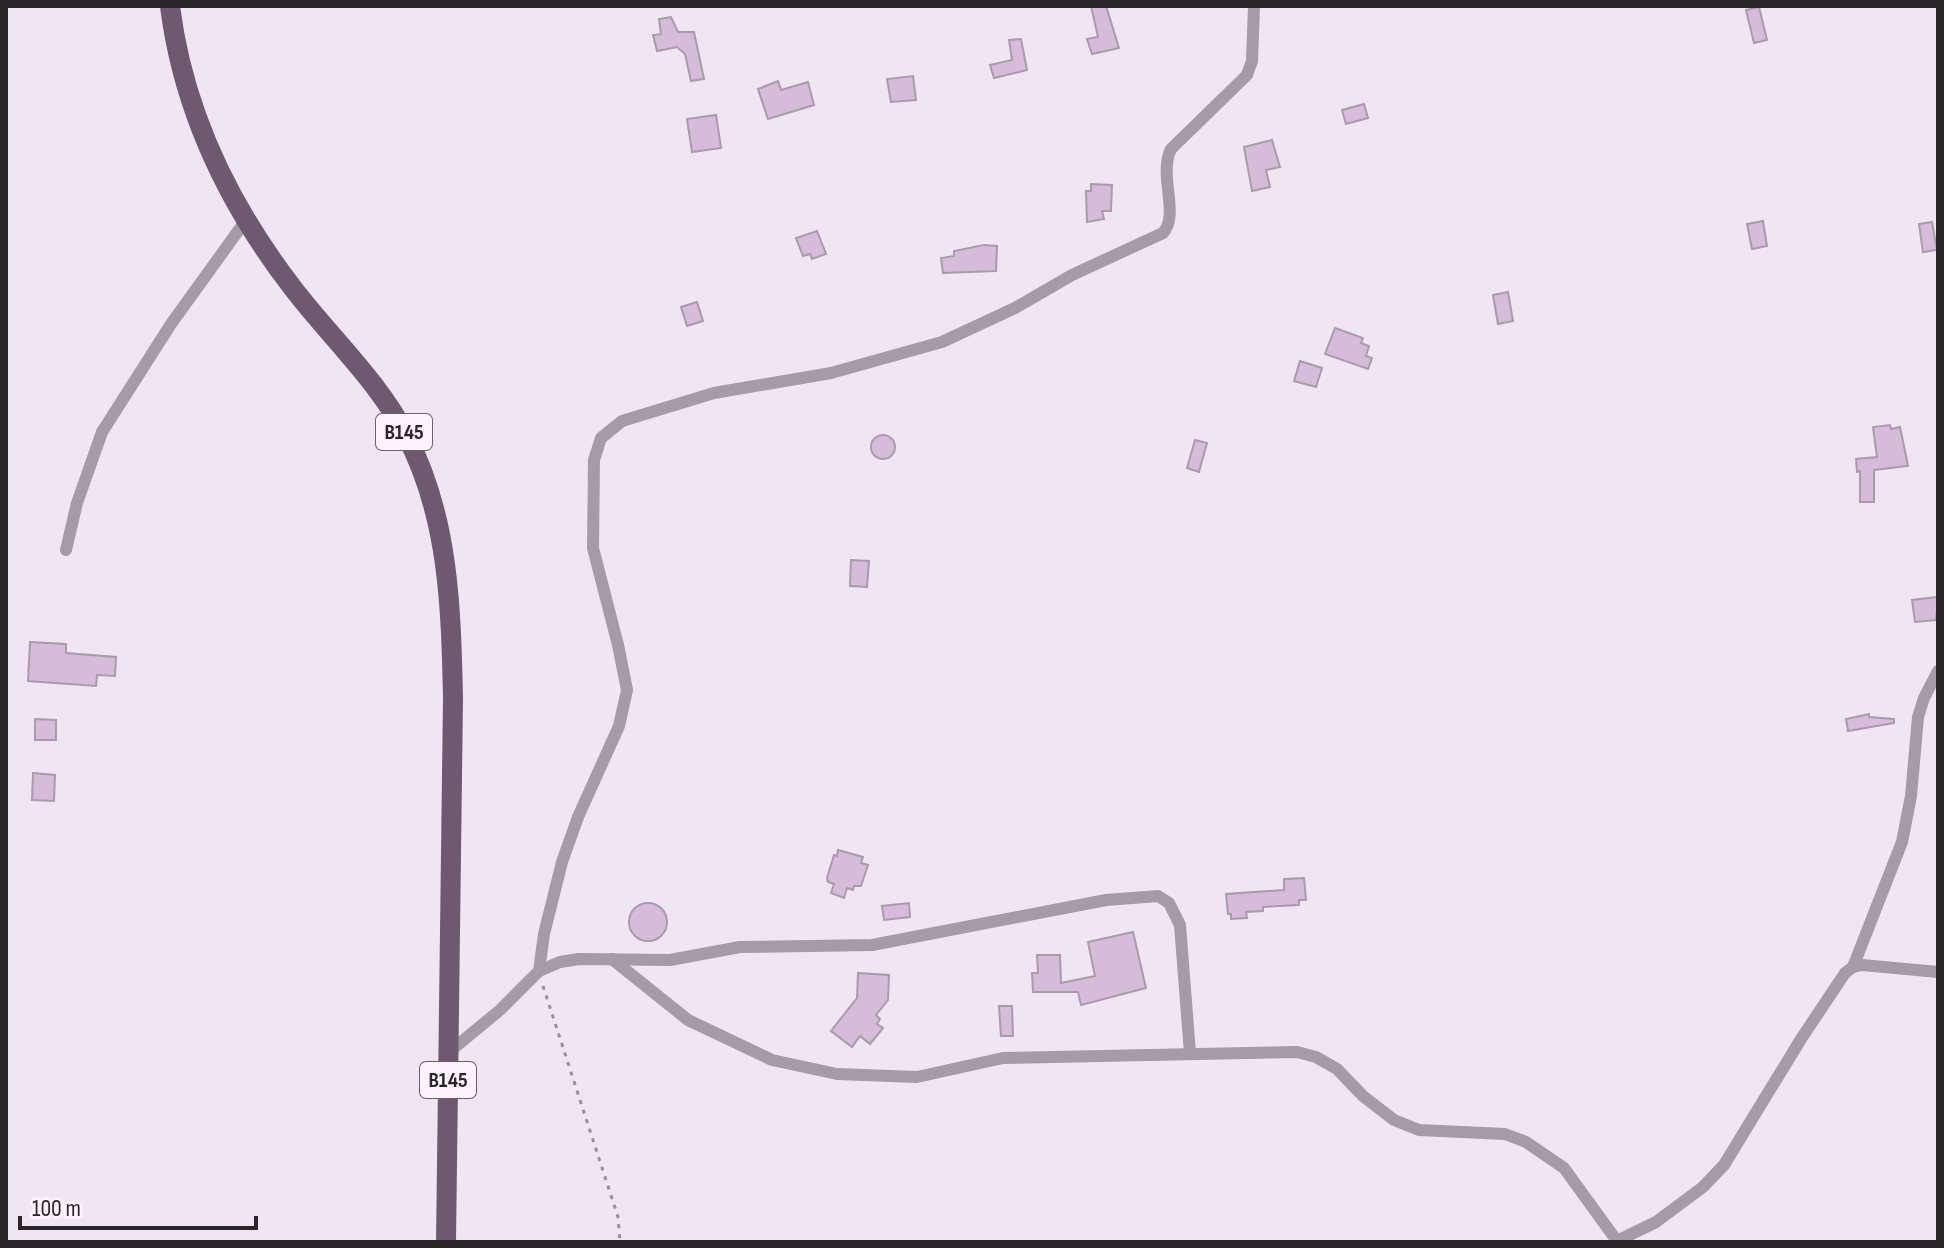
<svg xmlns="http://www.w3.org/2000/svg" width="1944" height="1248" font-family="'Sofia Sans Condensed',sans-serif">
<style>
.building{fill:#d7bbda;stroke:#a79ca8;stroke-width:2}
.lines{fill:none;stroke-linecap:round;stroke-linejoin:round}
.path{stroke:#989099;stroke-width:3;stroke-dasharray:4 6;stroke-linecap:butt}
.minor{stroke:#a69aa7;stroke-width:12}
.primary{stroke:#6e5970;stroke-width:20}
.labels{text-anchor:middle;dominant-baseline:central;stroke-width:7;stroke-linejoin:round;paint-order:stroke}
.shield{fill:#fef2ff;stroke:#696269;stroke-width:2}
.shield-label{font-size:22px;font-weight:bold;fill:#292529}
</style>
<rect width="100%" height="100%" fill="#f0e5f2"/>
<g class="building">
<path d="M 1091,6 L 1106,6 L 1119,48 L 1092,54 L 1087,39 L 1098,37 Z"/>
<path d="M 1759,7 L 1767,40 L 1754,43 L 1746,10 Z"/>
<path d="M 671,17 L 678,32 L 694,32 L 704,79 L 691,81 L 685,54 L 677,47 L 657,51 L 653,35 L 661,34 L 659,19 Z"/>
<path d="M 1021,39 L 1027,70 L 994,78 L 990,65 L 1012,60 L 1009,40 Z"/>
<path d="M 913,76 L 916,100 L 891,102 L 887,79 Z"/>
<path d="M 778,81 L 781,90 L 808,82 L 814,105 L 768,119 L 758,89 Z"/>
<path d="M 1364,104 L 1368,118 L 1346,124 L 1342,110 Z"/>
<path d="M 716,115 L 721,148 L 692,152 L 687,119 Z"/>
<path d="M 1272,140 L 1280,167 L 1266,170 L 1270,187 L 1252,191 L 1244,147 Z"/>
<path d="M 1091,184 L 1112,185 L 1111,211 L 1102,211 L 1104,219 L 1087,222 L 1086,191 L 1091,191 Z"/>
<path d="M 1763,221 L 1767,246 L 1752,249 L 1747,224 Z"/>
<path d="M 1932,222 L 1937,250 L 1923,252 L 1919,224 Z"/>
<path d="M 817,231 L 826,254 L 812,259 L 810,254 L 803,256 L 796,238 Z"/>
<path d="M 984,245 L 997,246 L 996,271 L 943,273 L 941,258 L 954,256 L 954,251 Z"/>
<path d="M 1508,292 L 1513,321 L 1498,324 L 1493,295 Z"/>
<path d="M 697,302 L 703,321 L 687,326 L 681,307 Z"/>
<path d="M 1335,328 L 1363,338 L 1361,343 L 1369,346 L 1366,356 L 1372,358 L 1368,369 L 1325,354 Z"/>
<path d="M 1300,361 L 1322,368 L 1316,387 L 1294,381 Z"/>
<path d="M 1890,425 L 1891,429 L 1900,427 L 1908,466 L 1874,470 L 1874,502 L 1860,502 L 1860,471 L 1857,472 L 1856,459 L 1877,457 L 1873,427 Z"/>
<circle cx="883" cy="447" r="12"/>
<path d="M 1195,440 L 1207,443 L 1199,472 L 1187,468 Z"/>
<path d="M 851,560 L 869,561 L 867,587 L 850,586 Z"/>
<path d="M 1938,597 L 1936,620 L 1915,622 L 1912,600 Z"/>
<path d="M 30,642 L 66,644 L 66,653 L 116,657 L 115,676 L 97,675 L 96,686 L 28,681 Z"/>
<path d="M 1869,714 L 1869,717 L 1894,719 L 1894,723 L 1848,731 L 1846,719 Z"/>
<path d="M 35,719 L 56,720 L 56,740 L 35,740 Z"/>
<path d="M 33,773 L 55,775 L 54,801 L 32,800 Z"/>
<path d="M 838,850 L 863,857 L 861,863 L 868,865 L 861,886 L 854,886 L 853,890 L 847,888 L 844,898 L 831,893 L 834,884 L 828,882 L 827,878 L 834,855 L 837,856 Z"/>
<path d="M 1304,878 L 1306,900 L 1299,900 L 1299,905 L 1263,907 L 1263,911 L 1246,912 L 1247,918 L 1231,919 L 1231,914 L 1228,914 L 1226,894 L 1284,890 L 1284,879 Z"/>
<path d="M 909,903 L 910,917 L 884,920 L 882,906 Z"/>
<circle cx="648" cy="922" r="19"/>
<path d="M 1133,932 L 1146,988 L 1081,1005 L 1078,992 L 1033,992 L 1032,973 L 1038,973 L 1037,955 L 1060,955 L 1061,983 L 1095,976 L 1088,942 Z"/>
<path d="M 858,973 L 889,975 L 888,1000 L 876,1015 L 880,1019 L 877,1024 L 883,1028 L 870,1044 L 860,1036 L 852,1047 L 831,1031 L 857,998 Z"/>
<path d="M 999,1006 L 1012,1006 L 1013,1036 L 1001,1036 Z"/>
</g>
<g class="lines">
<path class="path" d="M 543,986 L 618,1217 L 620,1242"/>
<g class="minor">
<path d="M 66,550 L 77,503 L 102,432 L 171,324 L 246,220"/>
<path d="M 612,959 L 688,1020 L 772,1060 L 837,1074 L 917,1077 L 1003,1058 L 1297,1052 L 1316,1057 L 1337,1069 L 1363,1096 L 1394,1120 L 1419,1130 L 1505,1134 L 1526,1142 L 1564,1168 L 1617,1241"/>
<path d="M 1853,967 L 1902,842 L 1911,796 L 1918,717 L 1924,698 L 1938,671"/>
<path d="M 539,971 L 544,934 L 562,862 L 578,817 L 619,726 L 627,690 L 618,645 L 593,548 L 594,460 L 601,438 L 622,421 L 714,393 L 831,373 L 942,342 L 1015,308 L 1072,275 L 1163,233 C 1180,214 1158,175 1171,149 L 1247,75 L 1252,61 L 1254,6"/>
<path d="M 448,1053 L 500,1010 L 539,971 L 560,962 L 579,959 L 670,960 L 740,947 L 872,945 L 1106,900 L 1158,896 L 1169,903 L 1180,925 L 1190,1053"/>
<path d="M 1615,1242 L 1656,1222 L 1703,1187 L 1724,1165 L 1801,1039 L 1845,973 L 1853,967 L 1862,965 L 1938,972"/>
</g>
<path class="primary" d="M 170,6 C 183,110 229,205 292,287 C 330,337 378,380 407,437 C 449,518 451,608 453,698 L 446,1242"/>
</g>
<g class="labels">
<g class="shield">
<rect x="376" y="414" width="56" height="36" rx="6"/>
<rect x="420" y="1062" width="56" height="36" rx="6"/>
</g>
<g class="shield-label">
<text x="404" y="432">B145</text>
<text x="448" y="1080">B145</text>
</g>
</g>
<rect width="1944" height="1248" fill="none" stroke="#292529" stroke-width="16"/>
<path d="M20 1216v12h236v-12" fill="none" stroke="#292529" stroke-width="4"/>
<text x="32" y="1216" font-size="24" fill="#292529" stroke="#fef2ff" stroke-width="6" paint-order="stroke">100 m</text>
</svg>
